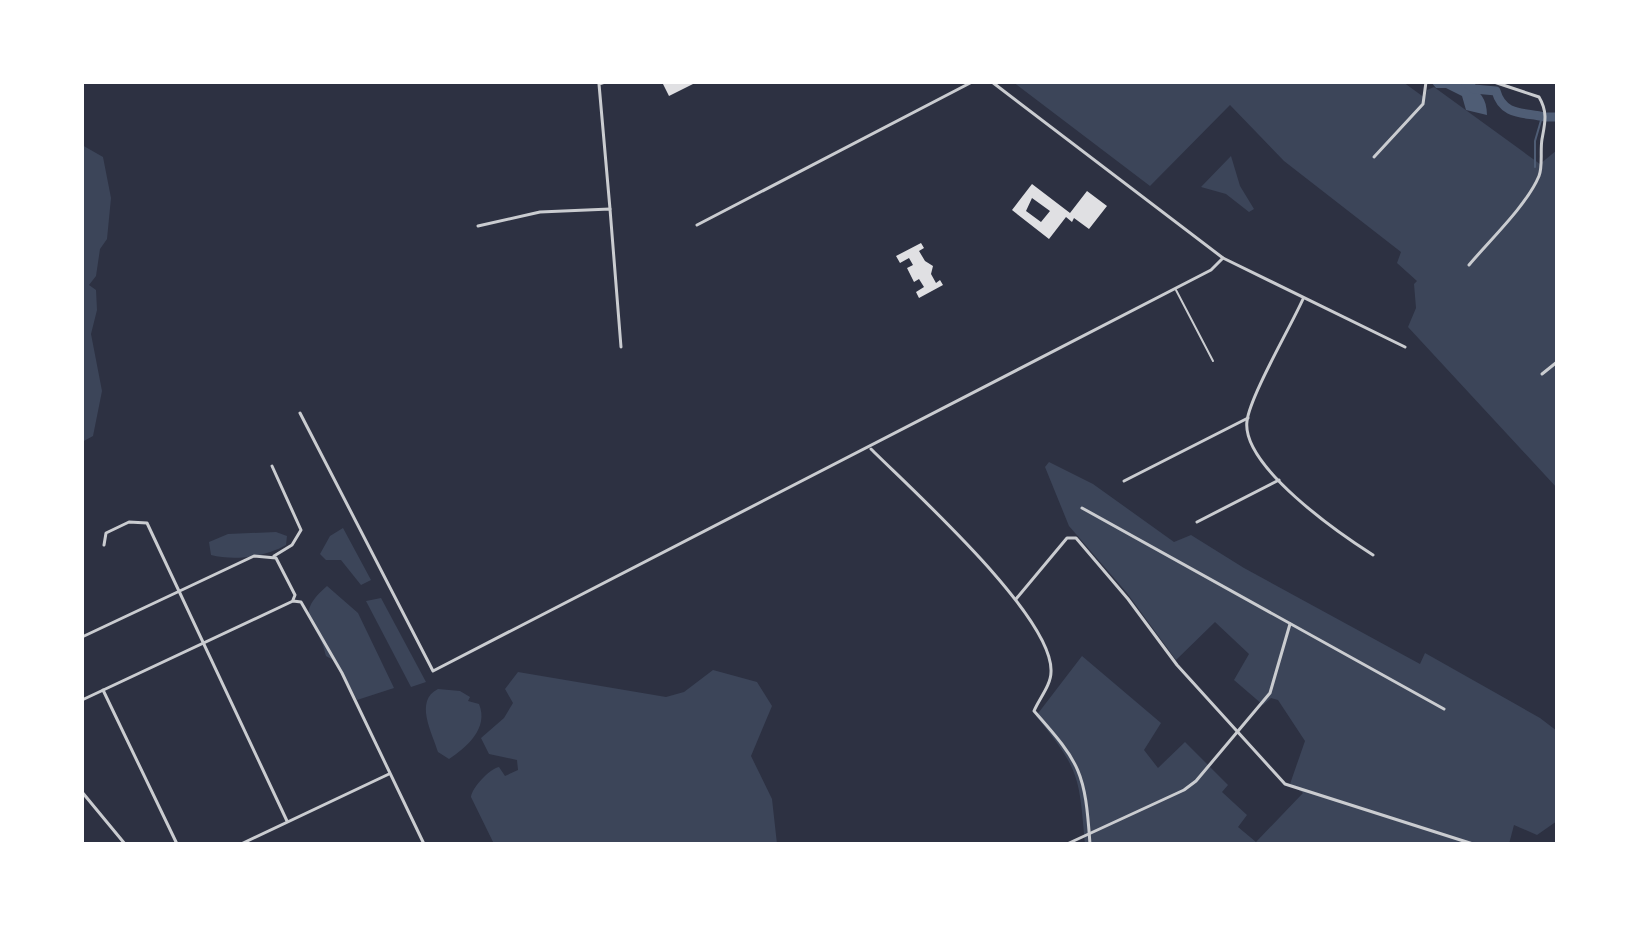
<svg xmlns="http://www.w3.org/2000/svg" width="1639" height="926" font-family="'Fira Sans Condensed',sans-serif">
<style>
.green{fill:#3c4559}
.water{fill:#4f5d75}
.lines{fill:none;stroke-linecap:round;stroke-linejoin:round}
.stream{stroke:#4f5d75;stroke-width:2}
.river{stroke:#4f5d75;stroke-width:9}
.building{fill:#e0e0e3;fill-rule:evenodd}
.pedestrian{stroke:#caccd0;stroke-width:2}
.minor{stroke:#caccd0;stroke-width:3}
</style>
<rect width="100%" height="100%" fill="#2d3142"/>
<g class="green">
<path d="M 1013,82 L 1403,82 L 1425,98 L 1427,90 L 1434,87 L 1540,164 L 1557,150 L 1557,488 L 1408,327 L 1416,308 L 1414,284 L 1417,281 L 1397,263 L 1401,252 L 1284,161 L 1230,105 L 1150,186 Z"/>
<path d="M 82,145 L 103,157 L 111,198 L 107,239 L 100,249 L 96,276 L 89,285 L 96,290 L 97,310 L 91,334 L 102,391 L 93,436 L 82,442 Z"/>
<path d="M 1231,156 L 1240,186 L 1254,209 L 1249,212 L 1226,194 L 1201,187 Z"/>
<path d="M 1049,462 L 1093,484 L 1174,542 L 1191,535 L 1244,568 L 1420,664 L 1425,653 L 1540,718 L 1557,731 L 1557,821 L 1537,835 L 1514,825 L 1509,844 L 1085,844 C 1079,776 1080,770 1036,716 L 1082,656 L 1161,723 L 1144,750 L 1158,768 L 1185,742 L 1228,785 L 1222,792 L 1247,815 L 1238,827 L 1256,842 L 1303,793 L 1290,784 L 1305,741 L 1278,700 L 1271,698 L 1263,705 L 1234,680 L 1249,654 L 1215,622 L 1176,660 L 1127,593 L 1069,526 L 1045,467 Z"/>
<path d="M 343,528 L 371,580 L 361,585 L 341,560 L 326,560 L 320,554 L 330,536 Z"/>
<path d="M 276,532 L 287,536 L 286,545 C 265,557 234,561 211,555 L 209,542 L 228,534 Z"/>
<path d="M 327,586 L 358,613 L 394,688 L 357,700 L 337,662 L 326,656 C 320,622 290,618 327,586 Z"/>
<path d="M 381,598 L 426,682 L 411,687 L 366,601 Z"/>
<path d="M 713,670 L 757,682 L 772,706 L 751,756 L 772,799 L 777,844 L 494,844 L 471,797 C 472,788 489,769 499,767 L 505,776 L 518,770 L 517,760 L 489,754 L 481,738 L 504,718 L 513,703 L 505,689 L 518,672 L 666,697 L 684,692 Z"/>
<path d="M 438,689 L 460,691 L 470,697 L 468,701 L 479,704 C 489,728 467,747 449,759 L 438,752 C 432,732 414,701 438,689 Z"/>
</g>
<path class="water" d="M 1431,82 C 1457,82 1487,82 1487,115 L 1466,110 L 1462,96 L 1446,88 L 1436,88 Z"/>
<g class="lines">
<path class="stream" d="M 1535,167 L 1535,141 L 1542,117"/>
<g class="river">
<path d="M 1465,82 L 1474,89 L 1496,91 C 1503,117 1526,112 1544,117"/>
<path d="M 1547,117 L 1557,117"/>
</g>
</g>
<g class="building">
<path d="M 662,82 L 697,82 L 669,96 Z"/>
<path d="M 1032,184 L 1070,213 L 1087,191 L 1107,206 L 1089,229 L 1074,218 L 1072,222 L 1066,217 L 1049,239 L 1012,210 ZM 1032,198 L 1050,211 L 1041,222 L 1026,211 Z"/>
<path d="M 921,243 L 924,248 L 919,251 L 925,261 L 933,266 L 931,274 L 936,283 L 940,280 L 943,285 L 919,298 L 916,292 L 924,287 L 919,279 L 914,282 L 907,268 L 913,265 L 909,258 L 900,263 L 896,256 Z"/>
</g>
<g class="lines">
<path class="pedestrian" d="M 1176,290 L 1213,361"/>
<g class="minor">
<path d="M 605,82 L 599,84 L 610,209"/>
<path d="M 992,82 L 1223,258 L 1405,347"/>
<path d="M 1374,157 L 1423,104 L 1426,82"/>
<path d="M 697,225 L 972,82"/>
<path d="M 478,226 L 540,212 L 610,209 L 621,347"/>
<path d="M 1469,265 C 1489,241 1527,205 1539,176 C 1543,166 1540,151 1542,139 C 1545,123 1548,112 1539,97 L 1494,82"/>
<path d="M 1303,299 C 1291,326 1250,396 1247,421 C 1241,466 1340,534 1373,555"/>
<path d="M 1542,374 L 1557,362"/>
<path d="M 300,413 L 433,671 L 1211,270 L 1223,258"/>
<path d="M 871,449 C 911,489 1054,617 1051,672 C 1051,685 1039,699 1034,711 C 1081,764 1085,772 1090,844"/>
<path d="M 272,466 L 301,530 L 292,545 L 274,556"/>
<path d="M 1124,481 L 1248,418"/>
<path d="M 1082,508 L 1444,709"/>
<path d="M 1197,522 L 1279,480"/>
<path d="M 104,545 L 106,533 L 129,522 L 147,523 L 287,821"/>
<path d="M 1016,599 L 1067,538 L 1076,538 L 1128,599 L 1177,665 L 1285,784 L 1473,844"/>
<path d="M 82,637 L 254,556 L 276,558 L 295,595 L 293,600"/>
<path d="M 103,690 L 177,844"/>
<path d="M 82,700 L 293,601 L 301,602 L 342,673 L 424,844"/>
<path d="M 82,792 L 125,844"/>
<path d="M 241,844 L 389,774"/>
<path d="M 1067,844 L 1184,790 L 1196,781 L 1270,693 L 1290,624"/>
</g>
</g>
<rect width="1639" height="926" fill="none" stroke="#ffffff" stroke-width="168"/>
</svg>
